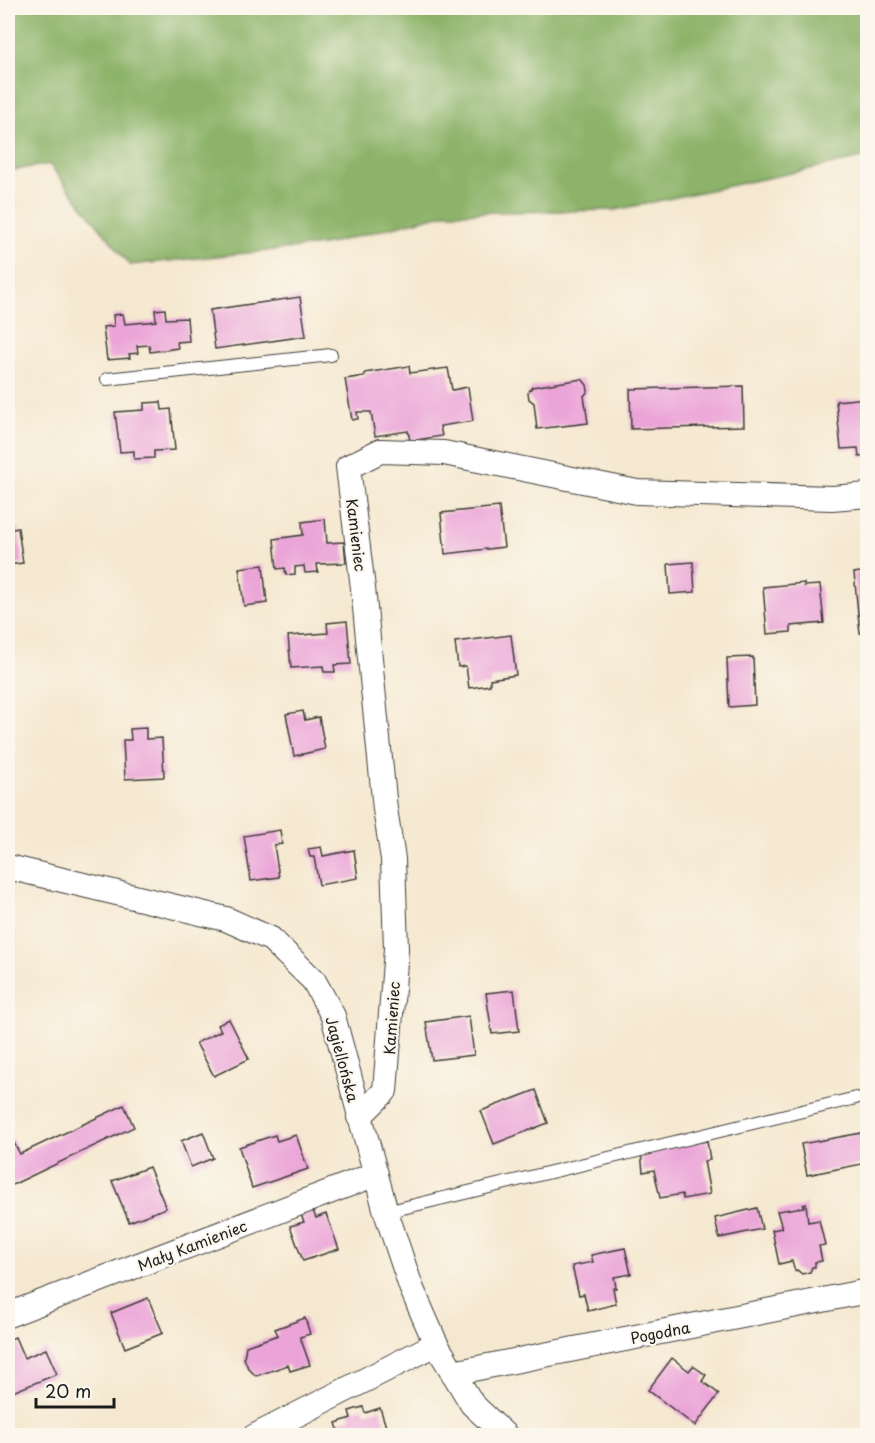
<svg xmlns="http://www.w3.org/2000/svg" width="875" height="1443" font-family="'Playpen Sans',sans-serif">
<style>
.forest{fill:#8cb369;stroke:#546842;stroke-width:1.5}
.building{fill:#eba4d8}
.lines{fill:none;stroke-linecap:round;stroke-linejoin:round}
.service-casing{stroke:#3d3b37;stroke-width:14}
.minor-casing{stroke:#3d3b37;stroke-width:26}
.service{stroke:#fff;stroke-width:12}
.minor{stroke:#fff;stroke-width:24}
.labels{text-anchor:middle;dominant-baseline:central;stroke-width:4.5;stroke-linejoin:round;paint-order:stroke}
.street-label{font-size:15px;fill:#1c1c1c;stroke:#fbf7ec}
</style>
<rect width="100%" height="100%" fill="#fbf7ec"/>
<filter id="ink" filterUnits="userSpaceOnUse"><feTurbulence type="fractalNoise" baseFrequency=".0167" numOctaves="2"/><feDisplacementMap in="SourceGraphic" scale="12" xChannelSelector="R" yChannelSelector="G"/><feConvolveMatrix kernelMatrix="1 2 1 2 8 2 1 2 1" color-interpolation-filters="sRGB"/></filter>
<filter id="wash" filterUnits="userSpaceOnUse"><feTurbulence type="fractalNoise" baseFrequency=".008" numOctaves="4" result="noise"/><feDisplacementMap in="SourceGraphic" scale="24" xChannelSelector="R" yChannelSelector="G"/><feGaussianBlur stdDeviation="1.35" result="paint"/><feColorMatrix in="noise" values="0 0 0 0 0 0 0 0 0 0 0 0 0 0 0 0 0 1.4 0 .05"/><feComposite in="paint" operator="in"/></filter>
<g filter="url(#wash)">
<rect width="100%" height="100%" fill="#f5e8d0"/>
<path class="forest" d="M 8,8 L 867,8 L 867,157 L 615,210 L 447,213 L 323,245 L 130,265 L 49,164 L 8,171 Z"/>
<g id="blocks">
<g class="building">
<path d="M 300,297 L 306,336 L 215,349 L 210,310 Z"/>
<path d="M 165,309 L 166,319 L 187,318 L 189,341 L 177,342 L 178,348 L 150,352 L 149,345 L 137,346 L 138,353 L 129,354 L 130,358 L 107,360 L 103,327 L 114,326 L 113,315 L 123,314 L 125,324 L 147,322 L 156,321 L 155,310 Z"/>
<path d="M 409,366 L 410,373 L 448,368 L 452,390 L 468,387 L 473,421 L 440,426 L 442,436 L 410,441 L 408,431 L 375,436 L 371,412 L 357,412 L 358,419 L 352,420 L 345,379 L 365,376 L 365,373 Z"/>
<path d="M 582,379 L 587,385 L 588,391 L 584,396 L 588,423 L 537,429 L 534,403 L 529,399 L 528,393 L 532,387 Z"/>
<path d="M 743,386 L 744,426 L 631,429 L 630,389 Z"/>
<path d="M 867,398 L 867,456 L 859,457 L 858,448 L 841,449 L 836,401 Z"/>
<path d="M 161,402 L 162,410 L 171,409 L 175,450 L 154,451 L 154,458 L 134,459 L 134,451 L 120,452 L 115,412 L 144,410 L 144,403 Z"/>
<path d="M 499,507 L 504,547 L 445,554 L 441,513 Z"/>
<path d="M 325,519 L 327,543 L 344,542 L 346,563 L 317,564 L 318,572 L 305,573 L 304,566 L 295,567 L 295,574 L 286,575 L 285,568 L 277,569 L 274,539 L 303,535 L 302,522 Z"/>
<path d="M 18,528 L 23,563 L 8,565 L 8,530 Z"/>
<path d="M 693,562 L 695,592 L 670,594 L 668,564 Z"/>
<path d="M 263,565 L 267,603 L 244,606 L 239,568 Z"/>
<path d="M 867,571 L 867,633 L 860,633 L 854,573 Z"/>
<path d="M 804,583 L 804,586 L 820,585 L 824,623 L 791,626 L 791,632 L 767,634 L 763,587 Z"/>
<path d="M 347,621 L 351,664 L 334,665 L 335,672 L 324,672 L 323,666 L 291,668 L 288,636 L 328,633 L 327,623 Z"/>
<path d="M 511,635 L 516,675 L 490,679 L 490,685 L 469,688 L 466,666 L 458,667 L 455,642 Z"/>
<path d="M 753,657 L 755,705 L 729,707 L 727,658 Z"/>
<path d="M 303,711 L 305,720 L 319,717 L 325,749 L 294,756 L 286,714 Z"/>
<path d="M 146,728 L 146,739 L 162,738 L 164,777 L 125,779 L 123,740 L 131,740 L 130,729 Z"/>
<path d="M 280,830 L 282,844 L 274,845 L 279,877 L 251,881 L 244,836 Z"/>
<path d="M 321,847 L 323,856 L 354,850 L 358,878 L 319,885 L 314,857 L 310,857 L 308,849 Z"/>
<path d="M 514,990 L 519,1031 L 492,1034 L 486,993 Z"/>
<path d="M 469,1016 L 474,1055 L 432,1060 L 426,1022 Z"/>
<path d="M 229,1019 L 249,1059 L 214,1076 L 196,1043 L 221,1031 L 218,1025 Z"/>
<path d="M 536,1090 L 548,1123 L 494,1144 L 481,1111 Z"/>
<path d="M 124,1105 L 134,1127 L 8,1187 L 8,1136 L 10,1135 L 20,1154 Z"/>
<path d="M 203,1132 L 213,1158 L 191,1167 L 181,1141 Z"/>
<path d="M 867,1132 L 867,1163 L 807,1175 L 801,1144 Z"/>
<path d="M 275,1135 L 277,1141 L 296,1135 L 308,1169 L 252,1188 L 239,1147 Z"/>
<path d="M 707,1141 L 710,1160 L 704,1161 L 710,1194 L 683,1199 L 682,1194 L 660,1198 L 654,1170 L 643,1172 L 641,1152 Z"/>
<path d="M 149,1167 L 166,1208 L 129,1222 L 112,1181 Z"/>
<path d="M 806,1204 L 808,1222 L 819,1220 L 825,1245 L 819,1246 L 822,1261 L 815,1262 L 815,1267 L 812,1267 L 810,1272 L 802,1274 L 797,1270 L 795,1271 L 792,1261 L 779,1264 L 772,1230 L 782,1228 L 777,1211 L 804,1207 L 803,1205 Z"/>
<path d="M 757,1208 L 762,1229 L 719,1238 L 715,1218 Z"/>
<path d="M 313,1211 L 316,1218 L 326,1214 L 339,1249 L 303,1261 L 290,1226 L 304,1222 L 301,1215 Z"/>
<path d="M 625,1248 L 631,1274 L 614,1277 L 616,1288 L 613,1288 L 616,1304 L 588,1311 L 584,1294 L 579,1295 L 572,1266 L 593,1262 L 591,1255 Z"/>
<path d="M 148,1298 L 163,1333 L 125,1348 L 111,1313 Z"/>
<path d="M 305,1318 L 310,1334 L 300,1337 L 310,1365 L 290,1371 L 288,1365 L 256,1376 L 248,1368 L 244,1358 L 246,1346 L 278,1335 L 275,1329 Z"/>
<path d="M 15,1337 L 24,1358 L 46,1349 L 57,1374 L 8,1394 L 8,1340 Z"/>
<path d="M 672,1358 L 689,1371 L 693,1366 L 706,1375 L 702,1381 L 719,1394 L 695,1426 L 648,1390 Z"/>
<path d="M 363,1407 L 365,1413 L 380,1408 L 389,1436 L 340,1436 L 336,1423 L 351,1418 L 349,1411 Z"/>
</g>
</g>
</g>
<g filter="url(#ink)">
<use href="#blocks" fill-opacity="0" stroke="#3d3b37" stroke-width="1.5"/>
<g class="lines">
<g class="service-casing">
<g id="service">
<path d="M 107,379 L 331,355"/>
<path d="M 386,1212 L 856,1098"/>
</g>
</g>
<g class="minor-casing">
<g id="minor">
<path d="M 8,867 L 226,919 L 271,939 L 314,981 L 333,1016 L 386,1212 L 411,1287 L 436,1344 L 472,1404 L 506,1436"/>
<path d="M 359,1117 L 385,1091 L 396,949 L 393,859 L 385,809 L 363,588 L 348,467 L 380,451 L 444,453 L 637,492 L 832,498 L 868,495"/>
<path d="M 8,1315 L 376,1174"/>
<path d="M 453,1373 L 868,1291"/>
<path d="M 255,1436 L 436,1344"/>
</g>
</g>
<use href="#service" class="service"/>
<use href="#minor" class="minor"/>
</g>
</g>
<g class="labels">
<g class="street-label">
<text transform="translate(357 535) rotate(83)">Kamieniec</text>
<text transform="translate(391 1018) rotate(-86)">Kamieniec</text>
<text transform="translate(343 1059) rotate(75)">Jagiellońska</text>
<text transform="translate(192 1245) rotate(-21)">Mały Kamieniec</text>
<text transform="translate(660 1332) rotate(-11)">Pogodna</text>
</g>
</g>
<rect width="875" height="1443" fill="none" stroke="#fbf7ec" stroke-width="30"/>
<path d="M36 1398v9h78v-9" fill="none" stroke="#1c1c1c" stroke-width="3"/>
<text x="45" y="1398" font-size="18" fill="#1c1c1c" stroke="#fbf7ec" stroke-width="4.5" paint-order="stroke">20 m</text>
</svg>
